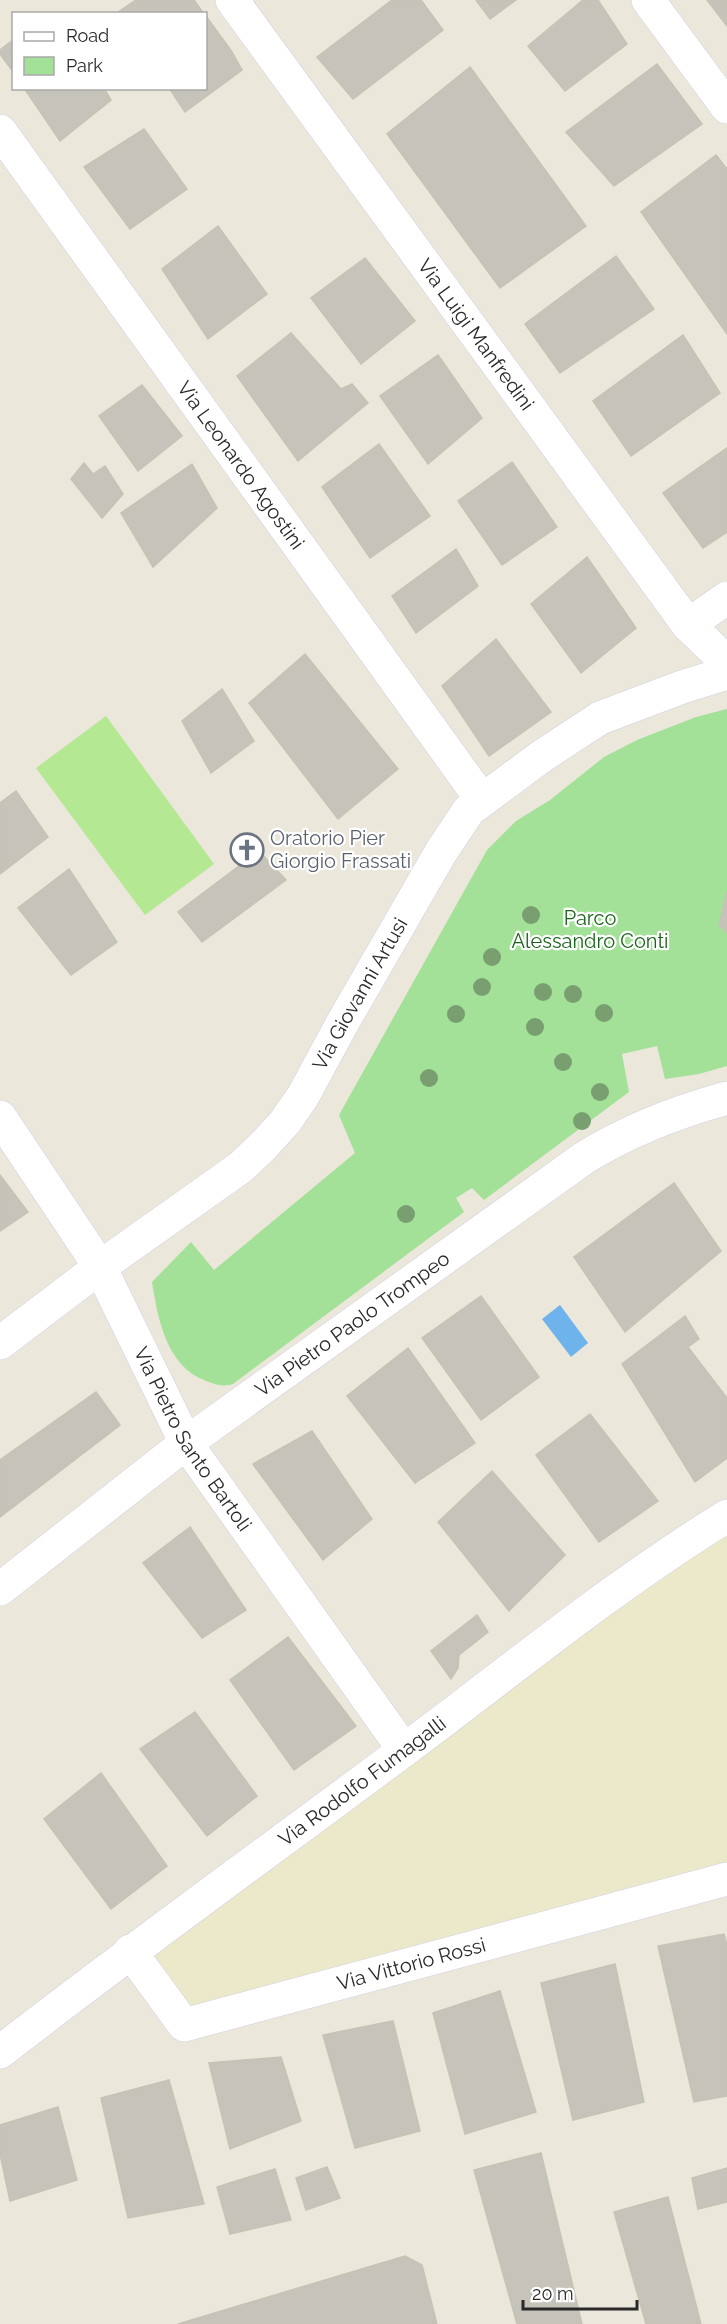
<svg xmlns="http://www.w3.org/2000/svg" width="727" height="2324" font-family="Raleway,sans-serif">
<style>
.education{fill:#ece8ca}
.green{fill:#a3e198}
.pitch{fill:#b4e893}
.water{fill:#6fb3ec}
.building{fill:#c6c3ba;stroke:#c6c3b4;stroke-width:1.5}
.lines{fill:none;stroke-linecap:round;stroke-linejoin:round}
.minor-casing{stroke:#d0d0e2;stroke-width:34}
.minor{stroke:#fff;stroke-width:33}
.tree{fill:#799f71}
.labels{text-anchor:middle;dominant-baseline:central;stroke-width:4.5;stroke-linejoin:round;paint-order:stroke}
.street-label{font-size:20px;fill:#292929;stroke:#fff}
.worship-label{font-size:20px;fill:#5b616d;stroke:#fff;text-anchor:start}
.park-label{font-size:20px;fill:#1c641b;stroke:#fff}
</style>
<rect width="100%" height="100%" fill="#ebe7da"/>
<path class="education" d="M 727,1516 L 727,1879 L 184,2025 L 130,1951 Z"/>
<path class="green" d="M 727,709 L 727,892 L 719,925 L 727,933 L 727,1066 L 699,1074 L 665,1079 L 657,1046 L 622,1054 L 629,1092 L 484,1200 L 472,1188 L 456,1198 L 464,1212 L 233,1384 C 222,1387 217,1385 206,1381 C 166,1366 158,1319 152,1282 L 191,1242 L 214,1270 L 355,1153 L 339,1115 L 487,850 L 516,821 L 550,800 L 604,757 L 637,740 L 696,717 Z"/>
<path class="pitch" d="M 106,716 L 214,864 L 145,915 L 36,768 Z"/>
<path class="water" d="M 560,1305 L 588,1343 L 571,1357 L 542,1319 Z"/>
<g class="building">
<path d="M 136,0 L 194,0 L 204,14 L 119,14 L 118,12 Z"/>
<path d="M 392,0 L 421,0 L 443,30 L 353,99 L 317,57 Z"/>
<path d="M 476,0 L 516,0 L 490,19 Z"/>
<path d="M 583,0 L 598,0 L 627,44 L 565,91 L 528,46 Z"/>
<path d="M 707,0 L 727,0 L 727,26 Z"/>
<path d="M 206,16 L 232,52 L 242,70 L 185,112 L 169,88 L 206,88 Z"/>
<path d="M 14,39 L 14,73 L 0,54 L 0,50 Z"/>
<path d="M 657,64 L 702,124 L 614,186 L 566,132 Z"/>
<path d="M 470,67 L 586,226 L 500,288 L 387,134 Z"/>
<path d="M 24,88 L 104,88 L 111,100 L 60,141 Z"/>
<path d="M 144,129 L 187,189 L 130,229 L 84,167 Z"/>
<path d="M 716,155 L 727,169 L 727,334 L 641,212 Z"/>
<path d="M 218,226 L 267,294 L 208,339 L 162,269 Z"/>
<path d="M 616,256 L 654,309 L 560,373 L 525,324 Z"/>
<path d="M 365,258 L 415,321 L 361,364 L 311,298 Z"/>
<path d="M 291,333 L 341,389 L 352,384 L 368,403 L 298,461 L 237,376 Z"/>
<path d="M 683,335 L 720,393 L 631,456 L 593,401 Z"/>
<path d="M 438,355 L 482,418 L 428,464 L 380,396 Z"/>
<path d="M 142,385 L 182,436 L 138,471 L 99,416 Z"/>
<path d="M 379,444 L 430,516 L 370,558 L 322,487 Z"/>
<path d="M 727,448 L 727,532 L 703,548 L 663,493 Z"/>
<path d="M 512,462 L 557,527 L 502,565 L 458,501 Z"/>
<path d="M 84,463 L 93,474 L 105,466 L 123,494 L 102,518 L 71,479 Z"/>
<path d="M 192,464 L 217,508 L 153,567 L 121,513 Z"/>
<path d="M 456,549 L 478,586 L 416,633 L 392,596 Z"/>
<path d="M 587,557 L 636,628 L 581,673 L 531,604 Z"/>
<path d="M 496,639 L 551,712 L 489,756 L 442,686 Z"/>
<path d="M 305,654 L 398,769 L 338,819 L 249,703 Z"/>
<path d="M 222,689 L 254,741 L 211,773 L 182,721 Z"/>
<path d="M 16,791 L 48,837 L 0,874 L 0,803 Z"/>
<path d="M 259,851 L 286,880 L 202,942 L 178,912 Z"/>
<path d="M 69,869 L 117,942 L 71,975 L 18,908 Z"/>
<path d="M 727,892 L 727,933 L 719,925 Z"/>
<path d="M 0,1175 L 28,1212 L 0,1231 Z"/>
<path d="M 674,1183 L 721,1251 L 625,1332 L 574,1257 Z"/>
<path d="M 481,1296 L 539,1377 L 481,1420 L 422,1338 Z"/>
<path d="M 685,1316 L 699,1339 L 688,1347 L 727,1398 L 727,1458 L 695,1482 L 622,1364 Z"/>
<path d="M 408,1348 L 475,1443 L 415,1483 L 347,1396 Z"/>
<path d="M 96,1392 L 120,1425 L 0,1517 L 0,1460 Z"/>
<path d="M 590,1414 L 658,1501 L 599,1542 L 536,1455 Z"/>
<path d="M 312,1431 L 372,1519 L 323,1560 L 253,1464 Z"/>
<path d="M 492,1471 L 565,1555 L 509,1611 L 438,1522 Z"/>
<path d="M 190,1527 L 246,1610 L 202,1638 L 143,1563 Z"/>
<path d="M 477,1615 L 488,1632 L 459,1655 L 458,1668 L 451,1679 L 431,1651 Z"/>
<path d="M 288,1637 L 356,1726 L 294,1770 L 230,1680 Z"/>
<path d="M 195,1712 L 257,1796 L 207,1836 L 140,1749 Z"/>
<path d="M 101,1773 L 167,1866 L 111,1909 L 44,1819 Z"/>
<path d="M 724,1934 L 727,1945 L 727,2096 L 694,2102 L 658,1946 Z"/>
<path d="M 615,1964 L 644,2102 L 573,2120 L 541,1983 Z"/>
<path d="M 500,1991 L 536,2112 L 465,2134 L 433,2013 Z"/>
<path d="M 393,2021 L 420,2131 L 355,2148 L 323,2035 Z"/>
<path d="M 281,2057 L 301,2121 L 230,2149 L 209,2063 Z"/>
<path d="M 169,2080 L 204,2204 L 128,2218 L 101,2098 Z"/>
<path d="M 58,2107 L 77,2180 L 10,2201 L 0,2154 L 0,2125 Z"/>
<path d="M 541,2153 L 582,2324 L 517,2324 L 474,2170 Z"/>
<path d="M 327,2167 L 340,2198 L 306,2210 L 296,2178 Z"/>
<path d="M 727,2168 L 727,2202 L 698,2209 L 692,2178 Z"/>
<path d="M 275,2169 L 291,2220 L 230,2234 L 217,2187 Z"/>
<path d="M 668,2197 L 701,2324 L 646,2324 L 614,2212 Z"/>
<path d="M 405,2256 L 422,2265 L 437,2324 L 178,2324 Z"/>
</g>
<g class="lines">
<g class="minor-casing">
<g id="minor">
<path id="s1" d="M 232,0 L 688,625 L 727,662"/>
<path d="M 648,0 L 727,107"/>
<path id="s2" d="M 0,131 L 482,800"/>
<path d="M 688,625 L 727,598"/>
<path id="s3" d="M 0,1117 L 100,1267 L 186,1443 L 404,1750"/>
<path id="s4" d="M 0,1343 L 100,1267 L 241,1167 L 265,1144 L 285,1122 L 303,1096 L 343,1022 L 441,852 L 469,810 L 542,756 L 600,718 L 682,687 L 727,673"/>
<path id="s5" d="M 0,1589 L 186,1443 L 584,1158 C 629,1130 676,1112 727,1098"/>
<path id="s6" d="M 130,1951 L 184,2025 L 727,1879"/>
<path id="s7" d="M 0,2052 C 134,1948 272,1849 407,1748 C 513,1669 615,1585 727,1516"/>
</g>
</g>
<use href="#minor" class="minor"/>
</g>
<g class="tree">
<circle cx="531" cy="915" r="9"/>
<circle cx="492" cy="957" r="9"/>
<circle cx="482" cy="987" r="9"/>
<circle cx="543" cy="992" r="9"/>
<circle cx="573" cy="994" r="9"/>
<circle cx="604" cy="1013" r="9"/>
<circle cx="456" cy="1014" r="9"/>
<circle cx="535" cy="1027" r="9"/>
<circle cx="563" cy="1062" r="9"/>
<circle cx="429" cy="1078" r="9"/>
<circle cx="600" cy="1092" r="9"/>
<circle cx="582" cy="1121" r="9"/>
<circle cx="406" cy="1214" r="9"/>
</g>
<defs>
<g id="church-ring" transform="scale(1.725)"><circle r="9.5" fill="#fff" stroke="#6b7280" stroke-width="1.5"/><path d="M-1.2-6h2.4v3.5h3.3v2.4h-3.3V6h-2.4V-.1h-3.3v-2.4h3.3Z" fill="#6b7280"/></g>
</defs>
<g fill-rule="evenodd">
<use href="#church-ring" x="247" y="850"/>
</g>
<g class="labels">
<g class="street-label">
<text stroke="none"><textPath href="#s1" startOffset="414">Via Luigi Manfredini</textPath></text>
<text stroke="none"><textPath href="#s2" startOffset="412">Via Leonardo Agostini</textPath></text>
<text stroke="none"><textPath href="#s4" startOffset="510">Via Giovanni Artusi</textPath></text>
<text stroke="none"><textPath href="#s5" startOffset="441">Via Pietro Paolo Trompeo</textPath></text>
<text stroke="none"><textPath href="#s3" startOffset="376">Via Pietro Santo Bartoli</textPath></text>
<text stroke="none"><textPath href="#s7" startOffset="452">Via Rodolfo Fumagalli</textPath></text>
<text stroke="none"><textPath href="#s6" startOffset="327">Via Vittorio Rossi</textPath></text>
</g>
<g class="worship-label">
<text x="270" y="838">Oratorio Pier<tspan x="270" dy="23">Giorgio Frassati</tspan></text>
</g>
<g class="park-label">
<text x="590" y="918">Parco<tspan x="590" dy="23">Alessandro Conti</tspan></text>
</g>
</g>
<rect x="12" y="12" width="195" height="78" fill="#ffffff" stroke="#a9a9a9" stroke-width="1.5"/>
<rect x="24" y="32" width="30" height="9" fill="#ffffff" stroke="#a9a9a9" stroke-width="1.5"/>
<text x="66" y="42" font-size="18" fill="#292929">Road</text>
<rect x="24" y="57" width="30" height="18" fill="#a3e198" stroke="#a9a9a9" stroke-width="1.5"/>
<text x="66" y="72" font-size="18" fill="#292929">Park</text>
<path d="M523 2300v9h114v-9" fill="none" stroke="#292929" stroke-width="3"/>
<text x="532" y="2300" font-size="18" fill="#292929" stroke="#ffffff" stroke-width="4.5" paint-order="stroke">20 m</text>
</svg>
